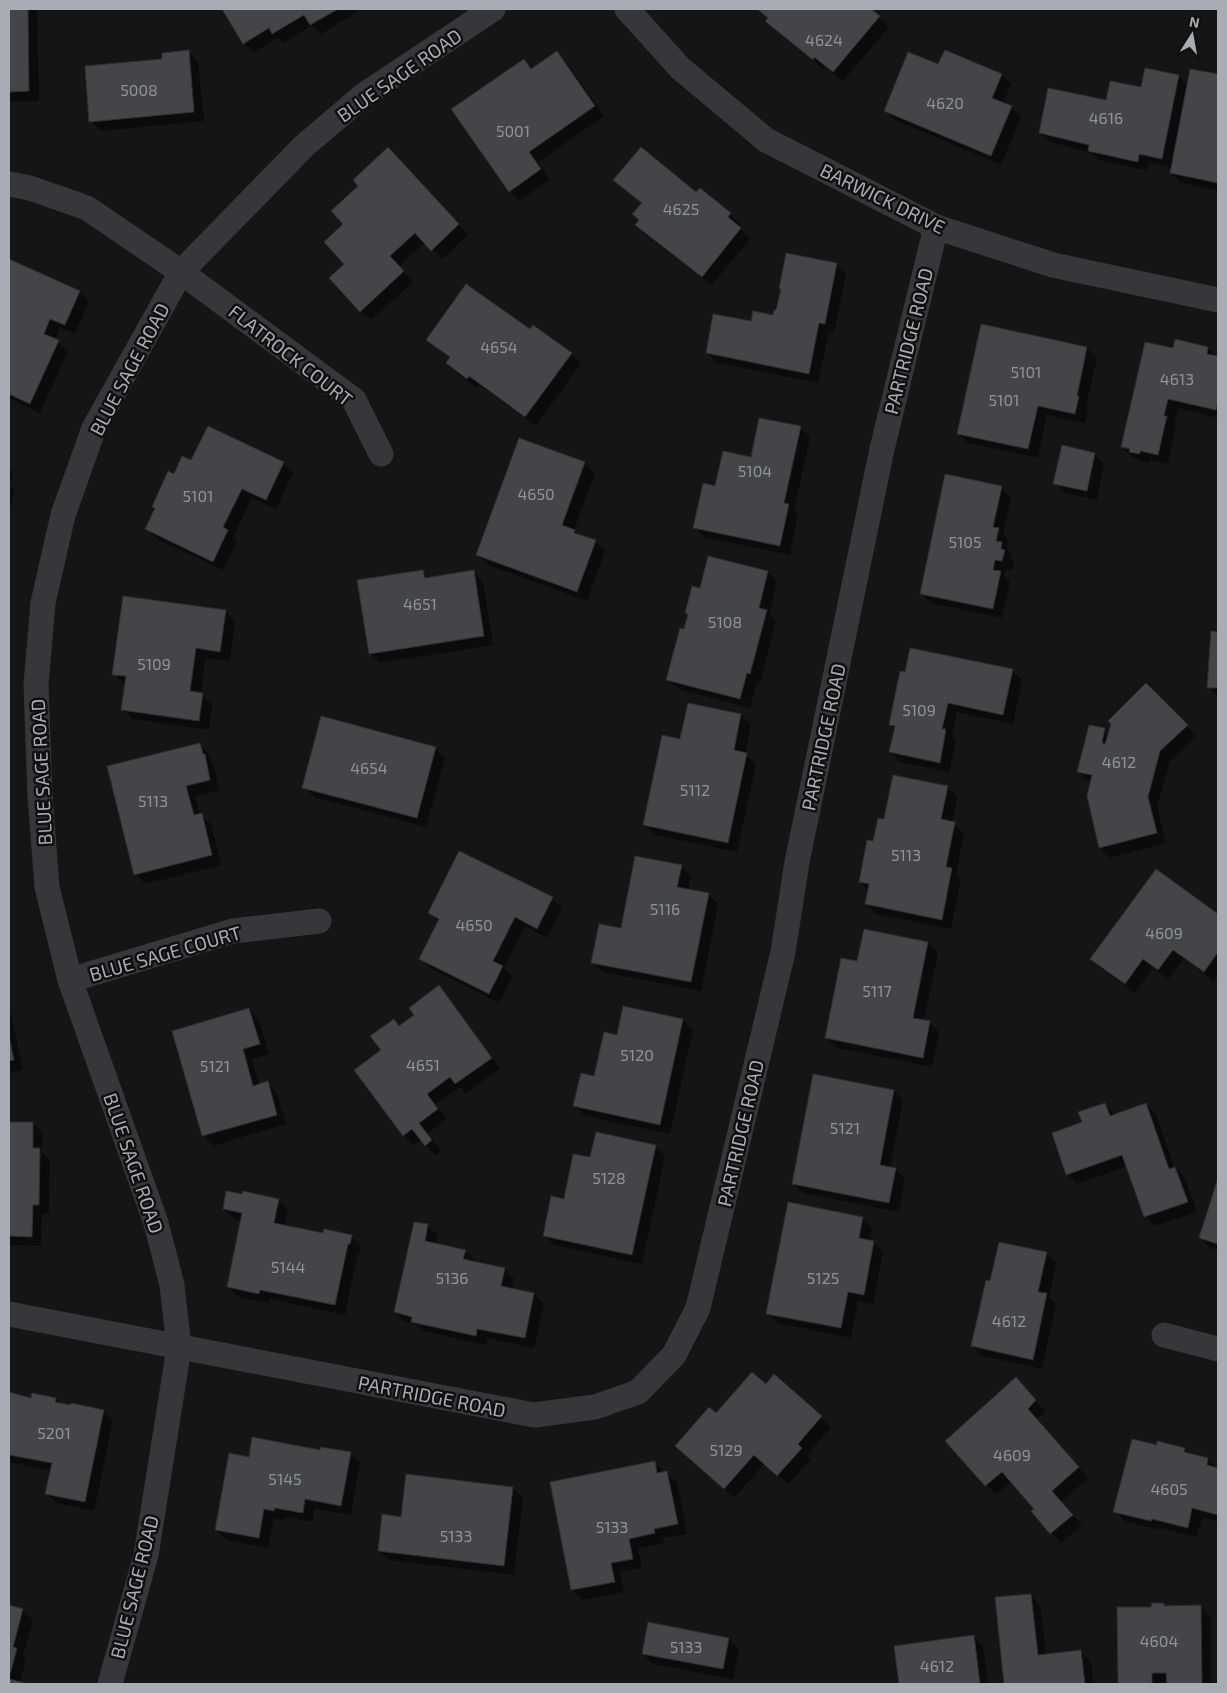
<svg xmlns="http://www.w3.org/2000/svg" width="1227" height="1693" font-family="'Exo 2',sans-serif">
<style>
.shadow{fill:#0007}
.building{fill:#444549;stroke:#2f2f32}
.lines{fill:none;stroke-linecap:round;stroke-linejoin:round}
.street{stroke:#36373b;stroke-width:25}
.labels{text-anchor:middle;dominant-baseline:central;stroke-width:5;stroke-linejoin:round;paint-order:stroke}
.number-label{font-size:16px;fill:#8f939a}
.street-label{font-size:19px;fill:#a8adb5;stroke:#101011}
</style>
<rect width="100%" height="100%" fill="#151516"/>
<g class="shadow">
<path d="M 9,9 L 37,9 L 39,101 L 9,101 Z"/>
<path d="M 223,9 L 357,9 L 359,11 L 321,34 L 312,25 L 283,43 L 278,38 L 254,53 L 244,43 Z"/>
<path d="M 756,9 L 869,9 L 889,27 L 843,81 L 825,66 L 823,69 L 777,31 L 767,21 L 769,19 Z"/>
<path d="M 188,52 L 198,61 L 204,121 L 101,131 L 91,121 L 164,60 Z"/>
<path d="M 557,52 L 566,62 L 604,116 L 538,162 L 550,179 L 519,201 L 509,191 L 524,60 L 533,69 Z"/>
<path d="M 939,66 L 1002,75 L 1011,84 L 1003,104 L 1011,107 L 1021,117 L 1001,165 L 895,120 L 885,110 Z"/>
<path d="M 1146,70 L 1179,77 L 1188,86 L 1191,70 L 1218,75 L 1218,190 L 1181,183 L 1171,173 L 1172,168 L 1149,163 L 1148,171 L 1100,160 L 1092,153 L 1050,142 L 1040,133 L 1107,102 L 1142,89 Z"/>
<path d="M 398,158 L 468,235 L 442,259 L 425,242 L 399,267 L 413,282 L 371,320 L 361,311 L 345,264 L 345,224 Z"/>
<path d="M 625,189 L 696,194 L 730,214 L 740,224 L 738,227 L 750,239 L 712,285 L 646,235 L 636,225 L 640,220 L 643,204 Z"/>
<path d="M 9,261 L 80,292 L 89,302 L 75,334 L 60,327 L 55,340 L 68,351 L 40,413 L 9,398 Z"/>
<path d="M 836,264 L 846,274 L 834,333 L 829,332 L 818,383 L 717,363 L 707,353 L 774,316 Z"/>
<path d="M 982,325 L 1087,348 L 1097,358 L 1086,406 L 1088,407 L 1085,423 L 1047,415 L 1038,458 L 968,443 L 958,433 Z"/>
<path d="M 530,331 L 571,354 L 581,363 L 536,426 L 479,385 L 477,388 L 457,373 L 447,363 L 451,359 L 428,340 Z"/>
<path d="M 1176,341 L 1208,348 L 1218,358 L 1218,418 L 1178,408 L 1174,425 L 1176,427 L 1168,464 L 1150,460 L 1149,463 L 1140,462 L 1136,458 L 1132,457 L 1122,447 L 1174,349 Z"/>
<path d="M 800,427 L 810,437 L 794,511 L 798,515 L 790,555 L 704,537 L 695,527 L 716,488 L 752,458 Z"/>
<path d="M 520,439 L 585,463 L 595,473 L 574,530 L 580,536 L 595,541 L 605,551 L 587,601 L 488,565 L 478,555 Z"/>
<path d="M 1095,454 L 1104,464 L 1097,500 L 1065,493 L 1055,483 Z"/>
<path d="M 192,462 L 283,463 L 293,473 L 276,509 L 252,498 L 233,537 L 237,541 L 223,570 L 157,539 L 147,529 L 156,509 L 153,506 Z"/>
<path d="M 9,467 L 13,472 L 10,486 L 14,490 L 9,512 Z"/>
<path d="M 1001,487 L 1011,497 L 1003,534 L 1008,539 L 1006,548 L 1011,553 L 1010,558 L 1014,561 L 1012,570 L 1005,569 L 1004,576 L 1010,582 L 1002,618 L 931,603 L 921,593 Z"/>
<path d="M 423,572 L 429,578 L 473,572 L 483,582 L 493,645 L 380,663 L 370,653 Z"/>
<path d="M 768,572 L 777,582 L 769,614 L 776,621 L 760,683 L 757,682 L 750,708 L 678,689 L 668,680 L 701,590 Z"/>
<path d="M 225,611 L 235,621 L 230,661 L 205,658 L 201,694 L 212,704 L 209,730 L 133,719 L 123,710 L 126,684 L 124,684 L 114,674 Z"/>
<path d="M 1212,632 L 1218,633 L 1218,697 L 1209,687 Z"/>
<path d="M 1012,670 L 1022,680 L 1013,724 L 957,712 L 952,737 L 956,740 L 949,772 L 900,762 L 890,752 L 895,729 L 890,724 Z"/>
<path d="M 1146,685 L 1196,736 L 1170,761 L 1157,807 L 1166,843 L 1110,858 L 1100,848 L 1092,782 L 1088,781 L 1078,772 L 1104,729 L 1109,735 L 1112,724 Z"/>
<path d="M 741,715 L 751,725 L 745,754 L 756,764 L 737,852 L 655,835 L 645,825 Z"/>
<path d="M 199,744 L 209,754 L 211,762 L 214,765 L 219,790 L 195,796 L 200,815 L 211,824 L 221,865 L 145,884 L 136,874 Z"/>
<path d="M 435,748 L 445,758 L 426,827 L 314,797 L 304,787 Z"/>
<path d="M 947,787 L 957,797 L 952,823 L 964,833 L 956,874 L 961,879 L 951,929 L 876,914 L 866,904 L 869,891 L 860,882 L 874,842 L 885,821 Z"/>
<path d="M 681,866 L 691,876 L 688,890 L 708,894 L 718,904 L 701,991 L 602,972 L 592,962 Z"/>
<path d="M 1156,870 L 1218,915 L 1218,975 L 1214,981 L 1184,959 L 1168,979 L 1153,968 L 1135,993 L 1102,969 L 1092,959 Z"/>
<path d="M 552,898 L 562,908 L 547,938 L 525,926 L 504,968 L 512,977 L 499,1003 L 431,969 L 421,959 L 439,922 L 430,913 Z"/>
<path d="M 865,930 L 928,943 L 938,953 L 924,1021 L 929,1022 L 939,1032 L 932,1067 L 837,1048 L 827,1038 L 858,963 Z"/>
<path d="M 438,987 L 448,997 L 500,1068 L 466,1093 L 460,1087 L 436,1104 L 447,1119 L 428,1133 L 441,1151 L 435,1155 L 421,1140 L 413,1145 L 404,1136 L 356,1070 L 383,1050 L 394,1021 L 400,1027 L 416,1015 Z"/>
<path d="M 9,1006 L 23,1070 L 9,1073 Z"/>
<path d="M 624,1007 L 683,1020 L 693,1030 L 670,1134 L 585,1116 L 575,1106 L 595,1078 L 618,1036 Z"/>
<path d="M 249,1010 L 259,1020 L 269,1054 L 252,1059 L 259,1085 L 267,1083 L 277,1093 L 286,1124 L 213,1146 L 204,1136 L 173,1032 Z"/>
<path d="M 894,1091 L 903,1101 L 890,1168 L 895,1169 L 905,1179 L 899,1212 L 803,1193 L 793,1184 Z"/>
<path d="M 1146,1104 L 1156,1114 L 1174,1167 L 1185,1178 L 1197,1212 L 1155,1226 L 1145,1216 L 1127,1166 L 1077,1184 L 1067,1174 L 1084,1123 L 1105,1105 L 1115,1115 Z"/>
<path d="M 9,1123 L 33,1124 L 43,1133 L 42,1152 L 50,1160 L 49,1214 L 42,1214 L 41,1246 L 9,1245 Z"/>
<path d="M 655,1146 L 665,1156 L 642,1264 L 554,1245 L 544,1235 L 591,1159 Z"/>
<path d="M 1218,1182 L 1218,1250 L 1210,1248 L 1201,1238 Z"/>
<path d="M 279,1200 L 288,1210 L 285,1227 L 324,1235 L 351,1236 L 361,1246 L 360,1254 L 358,1253 L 345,1315 L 270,1299 L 269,1303 L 238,1297 L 228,1287 L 242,1220 L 234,1219 L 224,1209 Z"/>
<path d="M 862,1218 L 872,1228 L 870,1242 L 873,1242 L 883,1252 L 873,1304 L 858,1301 L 851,1338 L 778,1323 L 768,1313 Z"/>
<path d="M 415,1223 L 428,1226 L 438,1235 L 436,1245 L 465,1251 L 475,1261 L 475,1263 L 504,1269 L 514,1279 L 512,1289 L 534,1294 L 544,1304 L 534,1348 L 487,1338 L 486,1345 L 423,1331 L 415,1324 L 405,1322 L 395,1312 Z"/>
<path d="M 1046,1253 L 1056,1263 L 1049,1297 L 1056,1304 L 1042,1369 L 982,1356 L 972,1346 Z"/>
<path d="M 774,1376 L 831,1427 L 807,1455 L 811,1459 L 788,1484 L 764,1464 L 734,1498 L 686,1456 L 766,1385 Z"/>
<path d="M 1026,1389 L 1045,1411 L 1037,1419 L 1088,1478 L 1061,1502 L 1082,1525 L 1061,1543 L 1032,1511 L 1036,1509 L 1012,1481 L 996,1495 L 947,1441 Z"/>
<path d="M 9,1394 L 32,1399 L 55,1399 L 60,1404 L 103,1411 L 113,1421 L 94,1511 L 57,1503 L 47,1493 L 52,1471 L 9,1462 Z"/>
<path d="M 1184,1449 L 1190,1455 L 1208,1459 L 1218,1469 L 1218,1521 L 1202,1518 L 1197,1537 L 1161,1528 L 1161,1530 L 1125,1521 L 1115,1511 Z"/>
<path d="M 321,1452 L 350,1453 L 360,1463 L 351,1515 L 315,1509 L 312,1522 L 285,1517 L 284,1520 L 274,1518 L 268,1548 L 226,1540 L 216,1530 L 250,1458 Z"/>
<path d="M 654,1463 L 677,1482 L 687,1534 L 663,1538 L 664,1543 L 638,1548 L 642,1568 L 620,1572 L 624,1592 L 582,1600 L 573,1590 L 551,1483 Z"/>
<path d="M 513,1488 L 523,1498 L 514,1575 L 389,1560 L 379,1551 L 403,1518 Z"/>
<path d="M 1030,1595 L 1040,1605 L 1046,1655 L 1081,1652 L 1091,1662 L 1093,1684 L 1006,1684 L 996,1598 Z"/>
<path d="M 1163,1604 L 1166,1607 L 1201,1607 L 1211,1617 L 1211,1684 L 1168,1684 L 1168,1682 L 1162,1682 L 1162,1684 L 1119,1684 L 1118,1608 L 1152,1608 Z"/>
<path d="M 9,1607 L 23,1610 L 33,1620 L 23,1656 L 26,1659 L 20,1683 L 25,1684 L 9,1684 Z"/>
<path d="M 973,1636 L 983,1646 L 988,1684 L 901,1684 L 895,1647 Z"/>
<path d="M 729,1639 L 739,1649 L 733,1679 L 653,1664 L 643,1654 Z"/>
</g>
<g class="building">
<path d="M 9,9 L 28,9 L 29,91 L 9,92 Z"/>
<path d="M 222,9 L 338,9 L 310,25 L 304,15 L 272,34 L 269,28 L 243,44 Z"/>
<path d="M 757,9 L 871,9 L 880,16 L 833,72 L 814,57 L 813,60 L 765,21 L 768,18 Z"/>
<path d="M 189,50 L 194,112 L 89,122 L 85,66 L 162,59 L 162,53 Z"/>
<path d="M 945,50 L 1002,74 L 992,98 L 1012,106 L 991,156 L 884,111 L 908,52 L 938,64 Z"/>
<path d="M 557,51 L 595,106 L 529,152 L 541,169 L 509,192 L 451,109 L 524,59 L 531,69 Z"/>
<path d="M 1145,68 L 1179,75 L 1162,159 L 1139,154 L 1138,162 L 1088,151 L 1089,145 L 1039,133 L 1048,88 L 1106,100 L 1110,81 L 1141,87 Z"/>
<path d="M 1190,69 L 1218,74 L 1218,183 L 1170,173 Z"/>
<path d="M 388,147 L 459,224 L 431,251 L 415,233 L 390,256 L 404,271 L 360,312 L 329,278 L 344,264 L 324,242 L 343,224 L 331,211 L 358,186 L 353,180 Z"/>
<path d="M 641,147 L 696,192 L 700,188 L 731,213 L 728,217 L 741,228 L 702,277 L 635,225 L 639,220 L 632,214 L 642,203 L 613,180 Z"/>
<path d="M 786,253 L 837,263 L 825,324 L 819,323 L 809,374 L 706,353 L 713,314 L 751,321 L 753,311 L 773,315 L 774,310 L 776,310 L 781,289 L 779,289 Z"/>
<path d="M 9,259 L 80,291 L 65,325 L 50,319 L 44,334 L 59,340 L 30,404 L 9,394 Z"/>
<path d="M 466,284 L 530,329 L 533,325 L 572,353 L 525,417 L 469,376 L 467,379 L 446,363 L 450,357 L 426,340 Z"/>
<path d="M 981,324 L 1087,347 L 1077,396 L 1079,396 L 1075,414 L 1038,406 L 1028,449 L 957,434 Z"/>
<path d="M 1175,339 L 1208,347 L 1207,354 L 1218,356 L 1218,401 L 1216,410 L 1168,399 L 1164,416 L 1167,416 L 1158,455 L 1140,451 L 1140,454 L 1129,452 L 1130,449 L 1121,447 L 1145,342 L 1173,348 Z"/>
<path d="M 759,418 L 801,426 L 784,503 L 789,504 L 780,546 L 693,528 L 703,483 L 715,486 L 723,451 L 751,457 Z"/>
<path d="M 208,426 L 284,462 L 266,500 L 242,489 L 223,527 L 228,530 L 213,562 L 145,529 L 155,508 L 152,507 L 168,471 L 174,474 L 182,456 L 191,460 Z"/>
<path d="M 519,438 L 585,462 L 562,525 L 575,530 L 574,533 L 596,540 L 577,592 L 476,555 Z"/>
<path d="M 1062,445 L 1095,453 L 1087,491 L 1053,484 Z"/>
<path d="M 945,474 L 1002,486 L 993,527 L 999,528 L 996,541 L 1002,542 L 1001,549 L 1005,550 L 1002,561 L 995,560 L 993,570 L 1001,571 L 993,609 L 920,594 Z"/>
<path d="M 708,556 L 768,571 L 759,608 L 767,610 L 750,674 L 747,673 L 740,699 L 666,680 L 680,628 L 684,629 L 688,614 L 685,613 L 692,586 L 700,588 Z"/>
<path d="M 423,570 L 425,578 L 474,570 L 484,636 L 369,654 L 357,580 Z"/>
<path d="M 123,596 L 226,610 L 220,652 L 196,648 L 190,691 L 203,693 L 199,721 L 121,710 L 126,676 L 112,675 Z"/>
<path d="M 1211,631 L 1218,632 L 1218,688 L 1207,688 Z"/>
<path d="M 910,648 L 1013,669 L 1003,715 L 948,703 L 942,729 L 946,729 L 940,763 L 889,752 L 895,726 L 889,725 L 900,671 L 905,672 Z"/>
<path d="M 1146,683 L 1188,725 L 1160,751 L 1148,797 L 1157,833 L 1099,848 L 1087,796 L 1092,775 L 1077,772 L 1089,725 L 1105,728 L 1102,743 L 1105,744 L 1111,724 L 1108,721 Z"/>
<path d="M 688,703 L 741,714 L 734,750 L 747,753 L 728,843 L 643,825 L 662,735 L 680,739 Z"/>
<path d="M 321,716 L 436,747 L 417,818 L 302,788 Z"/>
<path d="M 200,743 L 203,754 L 205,754 L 210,780 L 186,786 L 194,815 L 202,813 L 212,855 L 134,875 L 107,766 Z"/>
<path d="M 893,775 L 948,786 L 941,819 L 955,822 L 946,867 L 952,868 L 942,920 L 865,904 L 869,884 L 859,882 L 867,840 L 873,841 L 878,818 L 884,819 Z"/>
<path d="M 459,851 L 553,897 L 537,929 L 515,917 L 493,961 L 503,966 L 489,994 L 419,959 L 439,919 L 428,913 Z"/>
<path d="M 635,856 L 682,865 L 677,887 L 709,893 L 691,982 L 591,963 L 599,924 L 621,928 Z"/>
<path d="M 1156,869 L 1218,914 L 1218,952 L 1204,972 L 1173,950 L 1158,970 L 1143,959 L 1125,984 L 1090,959 Z"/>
<path d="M 864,929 L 928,942 L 913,1018 L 930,1021 L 923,1058 L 825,1038 L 841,958 L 857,961 Z"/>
<path d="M 439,985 L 492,1058 L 455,1084 L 450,1077 L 427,1094 L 438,1109 L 419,1123 L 432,1140 L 425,1146 L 412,1129 L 403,1136 L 354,1070 L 381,1050 L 370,1036 L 394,1019 L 399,1026 L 414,1015 L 409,1008 Z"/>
<path d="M 623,1006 L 683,1019 L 660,1125 L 573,1106 L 581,1073 L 594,1076 L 604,1032 L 617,1035 Z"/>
<path d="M 249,1008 L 260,1044 L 243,1049 L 253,1086 L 268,1081 L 277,1115 L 202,1136 L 172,1031 Z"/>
<path d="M 9,1036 L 14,1060 L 9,1061 Z"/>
<path d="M 813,1074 L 894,1090 L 880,1165 L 896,1168 L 889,1203 L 792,1184 Z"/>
<path d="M 1105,1103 L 1110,1116 L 1146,1103 L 1169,1169 L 1175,1167 L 1188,1202 L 1144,1217 L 1122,1155 L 1066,1175 L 1052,1133 L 1082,1122 L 1078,1112 Z"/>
<path d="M 9,1122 L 33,1122 L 33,1148 L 40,1148 L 39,1205 L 33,1205 L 32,1237 L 9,1236 Z"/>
<path d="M 596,1132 L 656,1145 L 632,1255 L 543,1236 L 551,1196 L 564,1199 L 573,1154 L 590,1157 Z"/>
<path d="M 1218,1178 L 1218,1244 L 1199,1238 Z"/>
<path d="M 226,1191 L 242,1194 L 243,1191 L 279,1199 L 274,1223 L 323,1233 L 324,1229 L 352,1235 L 350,1244 L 348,1244 L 335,1305 L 260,1290 L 259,1294 L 227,1287 L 242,1213 L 223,1209 Z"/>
<path d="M 788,1202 L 863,1217 L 859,1238 L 874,1241 L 864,1295 L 848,1292 L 841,1328 L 766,1314 Z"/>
<path d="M 414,1222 L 428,1224 L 425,1241 L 466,1250 L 463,1259 L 505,1268 L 501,1286 L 534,1293 L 525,1338 L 477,1329 L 476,1336 L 411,1322 L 412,1317 L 394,1312 Z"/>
<path d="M 999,1242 L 1047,1252 L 1038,1292 L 1047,1293 L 1033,1360 L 971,1346 L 986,1280 L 990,1281 Z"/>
<path d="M 752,1372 L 766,1384 L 774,1374 L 822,1416 L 798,1444 L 802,1448 L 777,1476 L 754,1455 L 724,1489 L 675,1446 L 709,1407 L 716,1413 Z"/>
<path d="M 1016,1377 L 1036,1400 L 1028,1409 L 1079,1467 L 1052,1491 L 1073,1515 L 1050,1534 L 1031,1511 L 1034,1509 L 1002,1472 L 985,1486 L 945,1441 Z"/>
<path d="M 9,1392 L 31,1398 L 32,1393 L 56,1398 L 55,1402 L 71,1405 L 71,1403 L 104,1410 L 85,1502 L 45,1494 L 52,1463 L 9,1455 Z"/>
<path d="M 252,1437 L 320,1450 L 320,1447 L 351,1452 L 341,1506 L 305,1499 L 303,1513 L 275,1508 L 274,1511 L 264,1509 L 259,1538 L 215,1530 L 229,1453 L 249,1457 Z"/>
<path d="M 1132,1439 L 1157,1445 L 1157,1441 L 1185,1448 L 1184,1452 L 1208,1458 L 1207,1465 L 1218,1468 L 1218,1515 L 1192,1508 L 1188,1528 L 1152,1519 L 1151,1521 L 1113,1512 Z"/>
<path d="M 655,1461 L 657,1473 L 667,1471 L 678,1524 L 654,1529 L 655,1533 L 629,1539 L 633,1559 L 611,1563 L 615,1582 L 571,1590 L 550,1482 Z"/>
<path d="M 406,1474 L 513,1487 L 504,1566 L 378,1551 L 382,1514 L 401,1517 Z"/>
<path d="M 1031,1594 L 1038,1655 L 1081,1650 L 1085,1684 L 1004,1684 L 995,1597 Z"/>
<path d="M 1152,1603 L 1164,1603 L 1164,1606 L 1201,1605 L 1202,1684 L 1167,1684 L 1166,1673 L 1152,1673 L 1152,1684 L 1118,1684 L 1117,1607 L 1151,1607 Z"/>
<path d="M 9,1605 L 23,1609 L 13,1647 L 17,1648 L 9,1678 Z"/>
<path d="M 648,1622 L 729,1638 L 723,1669 L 642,1654 Z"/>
<path d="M 974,1635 L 980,1684 L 899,1684 L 894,1646 Z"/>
<path d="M 9,1679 L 29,1684 L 9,1684 Z"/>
</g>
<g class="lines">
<g class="street">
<path d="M 627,9 L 680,68 L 766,140 L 936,227 L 1053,265 L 1218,300"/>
<path d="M 9,184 L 30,188 L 87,208 L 181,272 L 354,400 L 381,454"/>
<path d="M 70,980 L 233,931 L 319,921"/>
<path d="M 9,1314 L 534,1415 L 595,1407 L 638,1392 L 674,1355 L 698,1308 L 783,952 L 797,862 L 882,449 L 936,227"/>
<path d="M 1164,1335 L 1218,1349"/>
<path d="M 110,1684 L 146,1555 L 179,1348 L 172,1285 L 156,1223 L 70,980 L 47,887 L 40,796 L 36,684 L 43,603 L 63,515 L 94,428 L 181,272 L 305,145 L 364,95 L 493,9"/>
</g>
</g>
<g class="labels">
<g class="number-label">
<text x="824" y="39">4624</text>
<text x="139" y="89">5008</text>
<text x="945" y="102">4620</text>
<text x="1106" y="117">4616</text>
<text x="513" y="130">5001</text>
<text x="681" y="208">4625</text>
<text x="499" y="346">4654</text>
<text x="1026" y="371">5101</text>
<text x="1177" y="378">4613</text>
<text x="1004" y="399">5101</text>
<text x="755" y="470">5104</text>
<text x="536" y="493">4650</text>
<text x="198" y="495">5101</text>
<text x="965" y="541">5105</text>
<text x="420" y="603">4651</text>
<text x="725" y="621">5108</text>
<text x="154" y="663">5109</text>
<text x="919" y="709">5109</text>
<text x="1119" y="761">4612</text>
<text x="369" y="767">4654</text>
<text x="695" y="789">5112</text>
<text x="153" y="800">5113</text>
<text x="906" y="854">5113</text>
<text x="665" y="908">5116</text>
<text x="474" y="924">4650</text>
<text x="1164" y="932">4609</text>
<text x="877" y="990">5117</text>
<text x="637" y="1054">5120</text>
<text x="423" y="1064">4651</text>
<text x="215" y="1065">5121</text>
<text x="845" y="1127">5121</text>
<text x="609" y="1177">5128</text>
<text x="288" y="1266">5144</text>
<text x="452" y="1277">5136</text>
<text x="823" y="1277">5125</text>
<text x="1009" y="1320">4612</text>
<text x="54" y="1432">5201</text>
<text x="726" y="1449">5129</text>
<text x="1012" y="1454">4609</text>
<text x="285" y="1478">5145</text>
<text x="1169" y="1488">4605</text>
<text x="612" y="1526">5133</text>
<text x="456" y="1535">5133</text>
<text x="1159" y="1640">4604</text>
<text x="686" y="1646">5133</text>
<text x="937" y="1665">4612</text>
</g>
<g class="street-label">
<text transform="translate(399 75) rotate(-35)">BLUE SAGE ROAD</text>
<text transform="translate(883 198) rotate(26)">BARWICK DRIVE</text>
<text transform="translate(908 341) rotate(-76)">PARTRIDGE ROAD</text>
<text transform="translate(291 355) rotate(38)">FLATROCK COURT</text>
<text transform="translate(129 369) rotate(-62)">BLUE SAGE ROAD</text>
<text transform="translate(823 737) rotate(-78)">PARTRIDGE ROAD</text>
<text transform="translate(41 772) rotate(-93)">BLUE SAGE ROAD</text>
<text transform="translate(165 953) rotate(-16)">BLUE SAGE COURT</text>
<text transform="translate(740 1133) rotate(-77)">PARTRIDGE ROAD</text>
<text transform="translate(134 1163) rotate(71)">BLUE SAGE ROAD</text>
<text transform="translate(432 1396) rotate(11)">PARTRIDGE ROAD</text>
<text transform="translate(134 1587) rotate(-76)">BLUE SAGE ROAD</text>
</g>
</g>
<rect width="1227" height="1693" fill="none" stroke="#a8adb5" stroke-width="20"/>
<g transform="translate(1192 35) rotate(11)" stroke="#101011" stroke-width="4" paint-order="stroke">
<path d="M0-4L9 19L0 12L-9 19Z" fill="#a8adb5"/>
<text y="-8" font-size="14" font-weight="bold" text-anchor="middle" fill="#a8adb5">N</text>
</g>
</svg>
